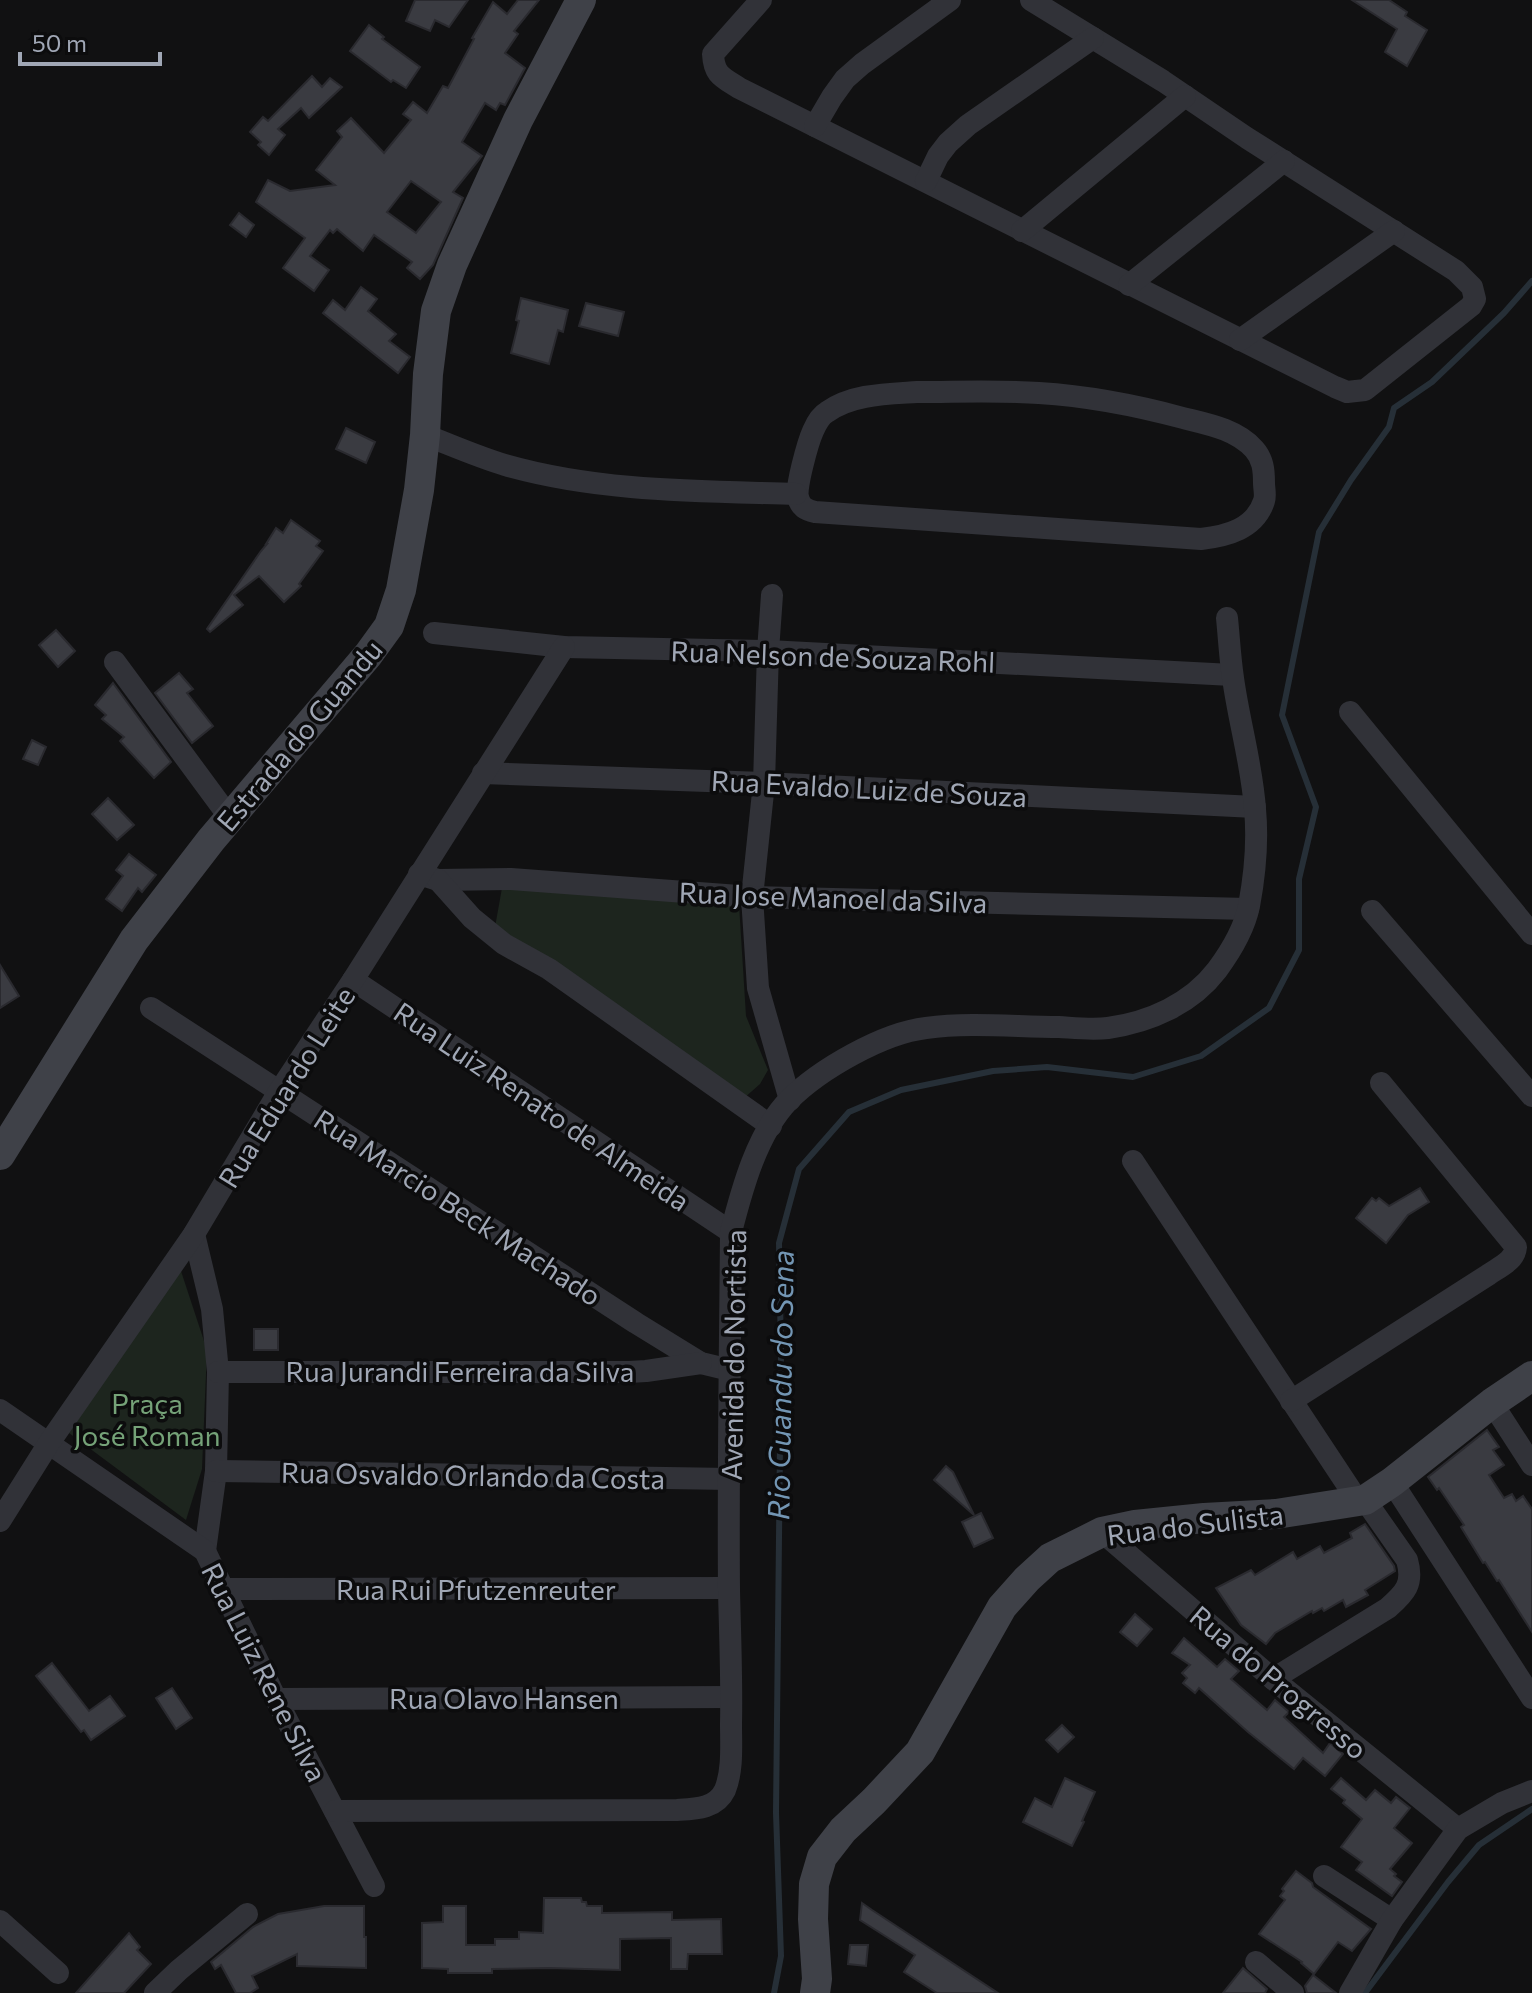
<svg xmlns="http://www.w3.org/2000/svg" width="1532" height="1993" font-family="Commissioner,sans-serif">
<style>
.green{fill:#1d251e}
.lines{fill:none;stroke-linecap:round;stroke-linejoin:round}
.stream{stroke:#262f37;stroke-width:6}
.building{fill:#3a3b41;stroke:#2a2a2f;stroke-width:2;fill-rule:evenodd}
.street{stroke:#313238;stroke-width:22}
.secondary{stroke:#3f4148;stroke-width:30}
.labels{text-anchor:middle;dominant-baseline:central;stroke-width:7;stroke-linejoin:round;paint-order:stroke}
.street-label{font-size:28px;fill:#a0a7b5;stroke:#0c0c0d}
.park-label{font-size:28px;fill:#75a278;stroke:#0c0c0d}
.water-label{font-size:30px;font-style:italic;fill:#7396b4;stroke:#0c0c0d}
</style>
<rect width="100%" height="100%" fill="#111112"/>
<g class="green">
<path d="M 502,888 L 739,904 L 746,1016 L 768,1070 L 760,1084 L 743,1099 L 495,927 Z"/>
<path d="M 179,1265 L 207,1350 L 202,1469 L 186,1520 L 69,1433 Z"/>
</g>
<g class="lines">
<g class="stream">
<path d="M 774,1993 L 781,1956 L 776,1813 L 781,1354 L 779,1243 L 799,1169 L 849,1112 L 901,1090 L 993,1071 L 1047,1067 L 1133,1077 L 1201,1056 L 1269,1008 L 1299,950 L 1299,879 L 1316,807 L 1282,715 L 1319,532 L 1351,480 L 1389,427 L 1394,408 L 1432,382 L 1504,313 L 1532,281"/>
<path d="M 1365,1993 L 1448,1882 L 1479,1845 L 1532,1809"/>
</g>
</g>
<g class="building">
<path d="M 415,0 L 468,0 L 449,27 L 435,20 L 430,31 L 406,21 Z"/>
<path d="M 518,0 L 539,0 L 514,31 L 518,34 L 505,53 L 525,68 L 505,105 L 500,103 L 496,110 L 485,103 L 462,142 L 482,156 L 453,192 L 463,198 L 433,265 L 420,279 L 407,268 L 412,262 L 374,235 L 363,251 L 337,229 L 333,233 L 330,230 L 310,256 L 329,270 L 314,291 L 283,268 L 305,238 L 256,202 L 268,180 L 290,191 L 335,185 L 316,170 L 342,137 L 337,131 L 351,118 L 384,153 L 411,120 L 403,114 L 413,102 L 427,113 L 443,86 L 448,88 L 474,39 L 472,38 L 493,2 L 507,14 ZM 411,181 L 441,202 L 416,233 L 387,212 Z"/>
<path d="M 1352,0 L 1389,0 L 1407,12 L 1405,16 L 1427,30 L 1407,66 L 1385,52 L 1397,29 Z"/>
<path d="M 369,25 L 384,37 L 382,39 L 420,67 L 406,88 L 393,80 L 391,82 L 350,51 Z"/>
<path d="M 312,76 L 322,87 L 330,78 L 342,87 L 309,118 L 301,108 L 278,129 L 285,135 L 269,155 L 258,145 L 261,142 L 250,132 L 263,117 L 268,121 Z"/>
<path d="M 239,213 L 254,225 L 246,237 L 230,225 Z"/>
<path d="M 361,287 L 377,299 L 368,311 L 396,334 L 389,341 L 410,357 L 398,373 L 323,313 L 333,300 L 345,310 Z"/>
<path d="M 521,298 L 568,310 L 563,332 L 558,330 L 549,364 L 511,353 L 519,321 L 516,320 Z"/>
<path d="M 586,303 L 624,312 L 618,336 L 579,326 Z"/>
<path d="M 346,428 L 375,442 L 366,463 L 336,449 Z"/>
<path d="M 291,520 L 320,541 L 316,546 L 323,551 L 299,584 L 301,586 L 284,602 L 259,576 L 234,595 L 243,605 L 210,632 L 207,629 L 261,551 L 267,544 L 266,544 L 276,528 L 283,533 Z"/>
<path d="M 56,630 L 75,651 L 58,667 L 39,645 Z"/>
<path d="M 179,673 L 193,689 L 187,693 L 213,726 L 192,743 L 155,693 Z"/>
<path d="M 113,683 L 171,762 L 154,778 L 120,741 L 124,737 L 102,719 L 106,715 L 95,705 Z"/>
<path d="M 32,740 L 46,747 L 38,765 L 23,759 Z"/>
<path d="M 108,798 L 134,825 L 117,840 L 92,814 Z"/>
<path d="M 129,854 L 156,875 L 142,892 L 138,888 L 122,911 L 106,899 L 123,876 L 116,870 Z"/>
<path d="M 0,965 L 19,996 L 0,1008 Z"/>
<path d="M 1420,1188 L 1429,1202 L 1408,1215 L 1386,1243 L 1356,1218 L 1372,1198 L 1376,1201 L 1379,1198 L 1389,1206 Z"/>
<rect x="254" y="1329" width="24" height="21"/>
<path d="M 1487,1430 L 1499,1447 L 1493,1450 L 1504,1465 L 1489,1475 L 1504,1498 L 1512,1494 L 1516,1501 L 1523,1496 L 1532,1509 L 1532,1632 L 1499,1580 L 1497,1581 L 1485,1562 L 1483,1563 L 1461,1527 L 1464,1525 L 1439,1488 L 1437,1490 L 1428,1477 Z"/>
<path d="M 946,1466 L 953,1472 L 974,1515 L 934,1480 Z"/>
<path d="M 981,1513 L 993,1538 L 974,1547 L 962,1522 Z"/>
<path d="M 1365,1524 L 1394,1566 L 1395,1571 L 1365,1590 L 1368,1595 L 1346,1607 L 1343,1600 L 1324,1611 L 1322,1608 L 1313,1613 L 1312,1611 L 1275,1633 L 1266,1644 L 1241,1625 L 1216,1588 L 1251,1570 L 1255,1575 L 1293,1552 L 1297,1559 L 1320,1546 L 1324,1553 L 1352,1538 L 1350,1533 Z"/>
<path d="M 1135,1614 L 1152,1629 L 1137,1646 L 1120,1632 Z"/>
<path d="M 1184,1638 L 1217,1667 L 1225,1659 L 1239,1671 L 1231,1679 L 1267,1710 L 1275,1700 L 1289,1712 L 1284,1717 L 1323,1753 L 1330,1743 L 1343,1754 L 1325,1776 L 1303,1758 L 1294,1769 L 1248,1732 L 1199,1688 L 1195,1693 L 1183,1683 L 1187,1678 L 1182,1673 L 1190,1665 L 1172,1653 Z"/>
<path d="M 52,1663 L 89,1711 L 110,1696 L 125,1716 L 91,1740 L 84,1730 L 81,1732 L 36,1676 Z"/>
<path d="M 172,1688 L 192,1718 L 176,1729 L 156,1698 Z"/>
<path d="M 1062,1725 L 1074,1737 L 1058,1752 L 1046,1740 Z"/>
<path d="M 1065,1778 L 1095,1792 L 1082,1821 L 1084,1822 L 1072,1846 L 1023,1822 L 1035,1798 L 1052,1807 Z"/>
<path d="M 1341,1778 L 1366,1800 L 1375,1790 L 1391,1803 L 1396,1797 L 1410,1808 L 1394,1828 L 1412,1843 L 1390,1869 L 1396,1874 L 1394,1876 L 1402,1882 L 1392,1896 L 1356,1870 L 1362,1862 L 1341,1847 L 1362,1819 L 1343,1803 L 1345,1800 L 1331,1789 Z"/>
<path d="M 1296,1871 L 1312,1883 L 1313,1887 L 1371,1929 L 1352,1951 L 1338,1942 L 1314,1974 L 1301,1963 L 1302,1962 L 1259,1934 L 1285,1900 L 1280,1896 L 1284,1891 L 1282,1889 Z"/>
<path d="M 544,1898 L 581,1898 L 582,1902 L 586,1902 L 587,1906 L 602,1906 L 602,1913 L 672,1912 L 672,1920 L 721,1919 L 722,1954 L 688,1954 L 687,1969 L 671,1969 L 671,1938 L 620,1939 L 620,1970 L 549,1968 L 492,1969 L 492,1973 L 448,1973 L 448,1969 L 422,1968 L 422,1923 L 443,1922 L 443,1906 L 466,1906 L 466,1945 L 495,1945 L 495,1939 L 519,1939 L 519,1932 L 543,1933 Z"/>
<path d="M 862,1903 L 872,1910 L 998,1993 L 937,1993 L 904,1972 L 915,1955 L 860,1920 Z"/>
<path d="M 324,1906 L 364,1906 L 364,1937 L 366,1937 L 366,1968 L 297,1966 L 297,1954 L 252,1976 L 258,1988 L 250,1993 L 236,1993 L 221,1965 L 215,1969 L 211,1962 L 253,1927 L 278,1914 Z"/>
<path d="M 129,1933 L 140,1947 L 137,1950 L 151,1964 L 124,1993 L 76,1993 Z"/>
<path d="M 850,1945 L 868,1945 L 866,1966 L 848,1964 Z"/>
<path d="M 1243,1968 L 1267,1989 L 1265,1993 L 1223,1993 Z"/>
<path d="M 1313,1975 L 1336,1993 L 1307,1993 L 1305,1986 Z"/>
</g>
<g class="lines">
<g class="street">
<path d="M 761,0 L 713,54 C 714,75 722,77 739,88 L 1335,387 L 1347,392 L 1365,390 L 1471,306 L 1475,299 L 1472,287 L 1456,271 L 1247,138 L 1163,81 L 1031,0"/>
<path d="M 815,126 L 832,97 L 845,79 L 862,64 L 950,0"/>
<path d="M 926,181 L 938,156 L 948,143 L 968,125 L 1093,38"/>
<path d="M 1022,231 L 1185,96"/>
<path d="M 1129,285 L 1284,161"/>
<path d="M 1240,340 L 1394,231"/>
<path d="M 917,392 C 957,392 998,390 1039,393 C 1087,396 1135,405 1183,418 C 1207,424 1236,429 1254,449 C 1263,459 1264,470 1264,483 C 1264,489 1266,495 1264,501 C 1255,529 1227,536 1201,539 L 815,512 C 806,510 800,507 798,497 C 795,489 808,442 813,431 C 816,424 820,416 827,412 C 852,394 887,394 917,392 Z"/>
<path d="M 425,435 C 451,445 478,457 505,465 C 600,492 698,491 796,494"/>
<path d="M 772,595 L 768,651 L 764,783 L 752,897 L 758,988 L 790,1100"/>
<path d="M 434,633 L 564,647 L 768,651 L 1232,675"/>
<path d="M 115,662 L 230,818"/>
<path d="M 1350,712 L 1532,934"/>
<path d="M 483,773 L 764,783 L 1255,807"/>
<path d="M 419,874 L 438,880 L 511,879 L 752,897 L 1248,909"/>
<path d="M 438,880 L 472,918 L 504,944 L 549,969 L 771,1126"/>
<path d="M 1372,911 L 1532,1096"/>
<path d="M 353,980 L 731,1232"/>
<path d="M 151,1008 L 636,1323 L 701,1363 L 730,1370"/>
<path d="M 1133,1161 L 1358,1501"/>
<path d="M 194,1234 L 212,1309 L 218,1372 L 216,1471 L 205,1551"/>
<path d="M 218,1372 L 629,1372 L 646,1371 L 701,1363"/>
<path d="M 1291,1401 L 1488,1275 C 1499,1267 1515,1261 1516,1247 L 1381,1083"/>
<path d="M 1492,1403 L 1532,1465"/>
<path d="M 0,1410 L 205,1551 L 276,1699 L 374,1886"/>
<path d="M 216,1471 L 730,1479"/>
<path d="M 1392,1482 L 1532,1698"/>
<path d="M 0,1521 L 49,1443 L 194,1234 L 280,1090 L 353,980 L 564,647"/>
<path d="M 1102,1532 L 1273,1679 L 1458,1829"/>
<path d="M 223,1589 L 729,1588"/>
<path d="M 1273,1679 L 1388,1608 C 1405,1593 1414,1584 1407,1560 L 1365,1500"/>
<path d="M 276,1699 L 731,1697"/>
<path d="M 335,1811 L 677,1810 C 695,1809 716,1809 725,1790 C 733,1770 731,1745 731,1724 C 732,1680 730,1635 729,1590 C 728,1471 730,1351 731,1232 C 742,1189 757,1133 789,1100 C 820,1069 883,1033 926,1028 C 970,1022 1016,1027 1059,1027 C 1075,1028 1092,1030 1108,1028 C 1150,1022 1191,1004 1217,970 C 1231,951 1244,930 1249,906 C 1255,874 1258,841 1255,809 C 1252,765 1239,722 1233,678 C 1230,658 1229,638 1227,618"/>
<path d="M 1324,1876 L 1392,1920"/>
<path d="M 0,1921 L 58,1973"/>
<path d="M 1256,1962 L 1293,1993"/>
<path d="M 155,1993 L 179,1970 L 247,1914"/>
<path d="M 1350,1993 L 1392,1920 L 1458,1829 L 1502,1803 L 1532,1791"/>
</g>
<g class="secondary">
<path d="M 0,1155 L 134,940 L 211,840 L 368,655 L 389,626 L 401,590 L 419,490 L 425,435 L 428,374 L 436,311 L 452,265 L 518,120 L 581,0"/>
<path d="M 815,1993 L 817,1979 L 813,1919 L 814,1884 L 822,1857 L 843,1830 L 874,1801 L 920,1752 L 1002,1607 L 1027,1579 L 1050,1558 L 1102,1532 L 1135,1525 L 1204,1518 L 1276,1514 L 1365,1500 L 1392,1482 L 1492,1403 L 1532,1376"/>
</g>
</g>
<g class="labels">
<g class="street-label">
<text transform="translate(833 656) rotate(2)">Rua Nelson de Souza Rohl</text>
<text transform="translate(299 735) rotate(-50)">Estrada do Guandu</text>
<text transform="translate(869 788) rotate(3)">Rua Evaldo Luiz de Souza</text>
<text transform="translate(833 897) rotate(2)">Rua Jose Manoel da Silva</text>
<text transform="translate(286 1087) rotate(-58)">Rua Eduardo Leite</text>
<text transform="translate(542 1106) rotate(34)">Rua Luiz Renato de Almeida</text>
<text transform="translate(458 1207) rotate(33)">Rua Marcio Beck Machado</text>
<text transform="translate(733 1355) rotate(-89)">Avenida do Nortista</text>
<text x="460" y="1371">Rua Jurandi Ferreira da Silva</text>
<text transform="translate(473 1475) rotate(1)">Rua Osvaldo Orlando da Costa</text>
<text transform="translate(1195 1524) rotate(-7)">Rua do Sulista</text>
<text x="476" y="1589">Rua Rui Pfutzenreuter</text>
<text transform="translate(265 1672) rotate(63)">Rua Luiz Rene Silva</text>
<text transform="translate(1279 1682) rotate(40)">Rua do Progresso</text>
<text x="504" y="1698">Rua Olavo Hansen</text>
</g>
<g class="park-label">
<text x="147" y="1403">Praça<tspan x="147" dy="32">José Roman</tspan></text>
</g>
<g class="water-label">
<text transform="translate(779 1385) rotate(-89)">Rio Guandu do Sena</text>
</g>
</g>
<path d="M20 52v12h140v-12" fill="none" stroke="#a0a7b5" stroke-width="4"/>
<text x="32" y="52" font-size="24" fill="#a0a7b5" stroke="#0c0c0d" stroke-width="6" paint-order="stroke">50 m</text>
</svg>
